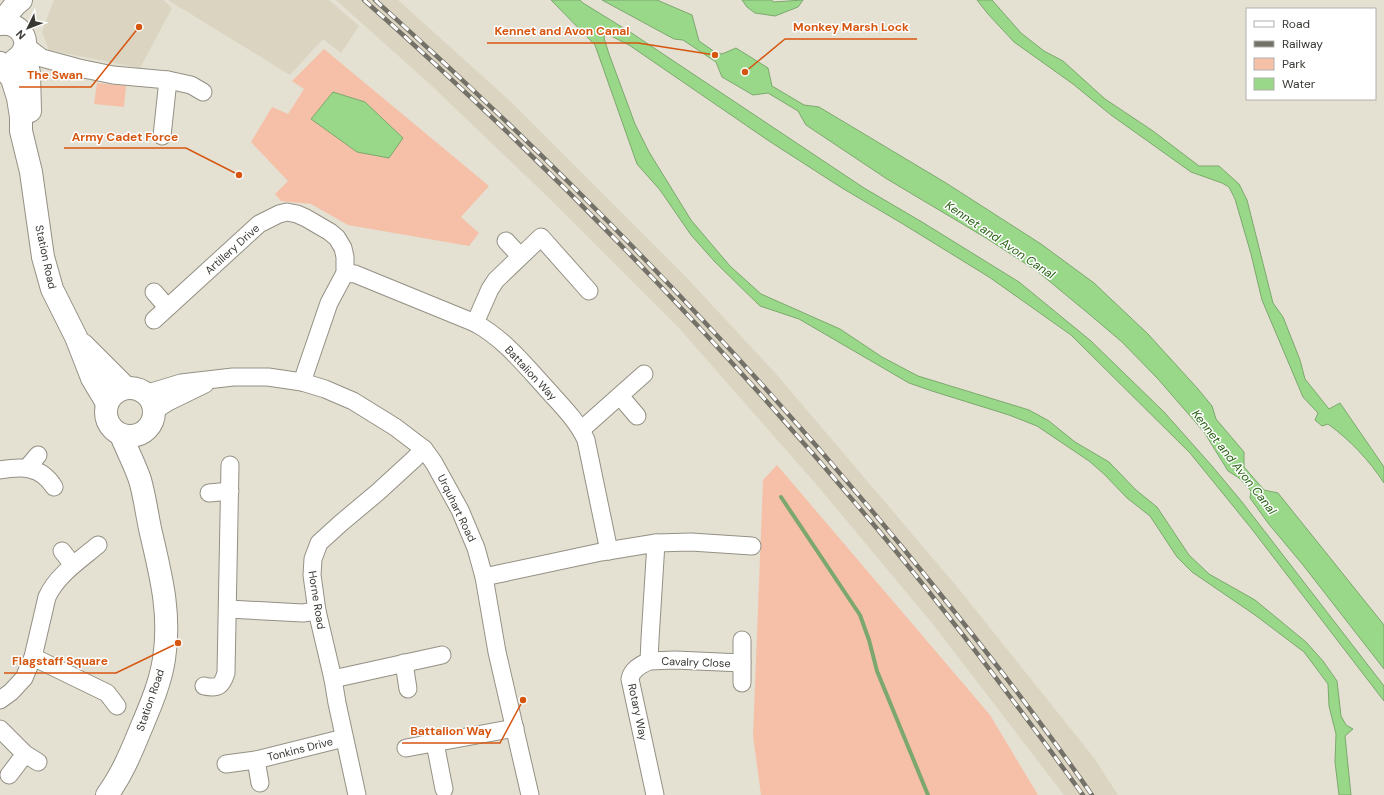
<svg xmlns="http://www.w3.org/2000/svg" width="1384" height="795" font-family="'DM Sans',sans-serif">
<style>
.built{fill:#dad4c0}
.green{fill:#f6c0a8}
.water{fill:#99d888;stroke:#7ca86e}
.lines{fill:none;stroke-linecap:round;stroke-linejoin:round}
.stream{stroke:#7ca86e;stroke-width:4}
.street-casing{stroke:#949084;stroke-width:19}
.secondary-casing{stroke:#949084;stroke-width:24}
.street{stroke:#fff;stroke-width:17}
.secondary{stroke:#fff;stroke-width:22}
.rail-casing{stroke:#747169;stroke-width:4.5}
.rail{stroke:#fff;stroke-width:3;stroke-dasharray:9;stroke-linecap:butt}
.labels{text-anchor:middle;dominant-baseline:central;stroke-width:3;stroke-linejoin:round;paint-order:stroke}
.street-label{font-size:11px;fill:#393732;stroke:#fff}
.water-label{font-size:12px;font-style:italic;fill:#286213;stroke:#fff}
.leader{fill:none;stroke:#d65610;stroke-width:1.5}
.callout-dot{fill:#d65610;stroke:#fff;stroke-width:1.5}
.callout-label{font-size:12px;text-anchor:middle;font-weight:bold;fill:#d65610;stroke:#fff;stroke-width:3;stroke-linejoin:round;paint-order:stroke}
</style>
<rect width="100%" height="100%" fill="#e4e0d2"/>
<g class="built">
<path d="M 54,0 L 163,0 L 172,8 L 140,68 L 49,50 L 42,32 Z"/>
<path d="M 168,0 L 329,0 L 359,26 L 341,53 L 323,39 L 290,75 Z"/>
<path d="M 336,0 L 398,0 L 510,101 L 685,276 L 777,375 L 958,588 L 1094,758 L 1118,795 L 1064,795 L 932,623 L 816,484 L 678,327 L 548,197 L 432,86 Z"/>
</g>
<g class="green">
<path d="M 324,49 L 489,186 L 461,217 L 479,233 L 469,246 L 348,225 L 311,204 L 281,201 L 275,194 L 288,181 L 251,142 L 272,107 L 288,114 L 304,89 L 292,81 Z"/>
<path d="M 97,83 L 126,86 L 124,107 L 94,104 Z"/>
<path d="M 777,465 L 990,715 L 1038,795 L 761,795 L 753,736 L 763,480 Z"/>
</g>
<g class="water">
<path d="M 551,0 L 580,0 L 583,3 L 630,32 L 864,188 L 922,222 L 1019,282 L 1091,341 L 1164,412 L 1212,466 L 1242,502 L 1384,686 L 1384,701 L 1251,528 L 1190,453 L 1071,335 L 989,277 L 903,224 L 842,188 L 769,141 L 629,45 L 605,33 L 604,38 L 609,54 L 635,124 L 649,152 L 691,220 L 730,266 L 761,294 L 840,329 L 882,357 L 918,376 L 1029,410 L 1049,421 L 1075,442 L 1109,462 L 1136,490 L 1157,507 L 1189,555 L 1209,574 L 1255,600 L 1306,642 L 1323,661 L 1337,681 L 1341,716 L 1346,725 L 1353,729 L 1345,736 L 1351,795 L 1339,795 L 1335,762 L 1336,734 L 1329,706 L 1328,684 L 1304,652 L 1255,615 L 1192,572 L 1177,557 L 1150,516 L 1127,498 L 1104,474 L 1089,461 L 1037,426 L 1009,415 L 932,391 L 909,383 L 799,319 L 760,306 L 715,262 L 691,235 L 660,190 L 637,164 L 595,45 Z"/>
<path d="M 602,0 L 657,0 L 692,15 L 699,41 L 715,52 L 722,54 L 736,48 L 768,68 L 772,86 L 804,105 L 819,107 L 946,183 L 1041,244 L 1094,283 L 1148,334 L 1198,389 L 1212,406 L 1216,419 L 1244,452 L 1244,467 L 1264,490 L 1278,493 L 1384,625 L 1384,669 L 1303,565 L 1268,523 L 1250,498 L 1251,491 L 1239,478 L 1228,471 L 1204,432 L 1158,379 L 1122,342 L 1089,314 L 1037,271 L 986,238 L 887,179 L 806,125 L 798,111 L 768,93 L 753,95 L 722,77 L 716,62 L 683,40 L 674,39 Z"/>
<path d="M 742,0 L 771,0 L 774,2 L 803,0 L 798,7 L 775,16 L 755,13 L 747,7 Z"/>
<path d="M 977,0 L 992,0 L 1021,33 L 1044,51 L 1063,61 L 1105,99 L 1153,131 L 1199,166 L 1219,166 L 1239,184 L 1247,200 L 1273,303 L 1283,317 L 1300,360 L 1305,379 L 1329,409 L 1340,403 L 1384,467 L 1384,483 C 1369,460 1350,440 1328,424 L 1322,426 L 1315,420 L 1318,413 L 1303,397 L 1262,300 L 1251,254 L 1235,199 L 1229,187 L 1222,183 L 1191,172 L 1111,115 L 1073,84 L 1014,42 L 988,14 Z"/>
<path d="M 333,92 L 365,102 L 403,138 L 389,158 L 357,152 L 311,119 Z"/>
</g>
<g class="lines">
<path class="stream" d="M 781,497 L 860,615 L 869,640 L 877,671 L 928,795"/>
<g class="street-casing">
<g id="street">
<path d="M 25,45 L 42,58 L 79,68 L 113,75 L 168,80 L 162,136"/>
<path d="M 168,80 L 191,85 L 203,92"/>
<path d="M 506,241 L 520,256"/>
<path d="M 345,273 L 355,274 L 475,323 C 503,338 524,364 545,387 C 560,404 577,420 586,440 L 609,551"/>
<path d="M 154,292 L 167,307"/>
<path d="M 154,320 L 259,224 L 279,214 L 287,212 L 297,214 L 306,218 L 330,232 L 337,238 L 343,248 L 345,257 L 345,273 L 329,303 L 302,382"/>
<path d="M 475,323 L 490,289 L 496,280 L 541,237 L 589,291"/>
<path d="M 145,394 L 181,383 L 233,377 L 268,377 L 302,382 L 325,389 L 353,401 L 395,427 L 424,449 L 434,463 L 460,510 L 476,548 L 484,577 L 497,652 L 530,795"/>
<path d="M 620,396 L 637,416"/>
<path d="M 154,411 L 168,402 L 205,384"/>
<path d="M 581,430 L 644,374"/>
<path d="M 27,468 L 38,455"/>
<path d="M 0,470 C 22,466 41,466 54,487"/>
<path d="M 209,493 L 230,491"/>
<path d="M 62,551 L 73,565"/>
<path d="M 484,577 L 601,552 L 656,543 L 691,542 L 752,546"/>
<path d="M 228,609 L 303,613 L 317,611"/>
<path d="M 33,657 L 107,693 L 117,706"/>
<path d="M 649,661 L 675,660 L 742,663"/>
<path d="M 404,663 L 408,689"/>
<path d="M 333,679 L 442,655"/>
<path d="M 742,683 L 742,640"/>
<path d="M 204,686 C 218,689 222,686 226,673 L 230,465"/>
<path d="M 0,700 L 11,692 L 24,678 L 33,657 L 47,597 C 57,575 80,560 98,545"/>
<path d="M 0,729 L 25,754 L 38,762"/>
<path d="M 435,743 L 444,789"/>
<path d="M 406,748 L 515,728"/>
<path d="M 256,760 L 260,783"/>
<path d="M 226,764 L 256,760 L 344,738"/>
<path d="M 9,775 L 25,754"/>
<path d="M 357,795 L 337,703 L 333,679 L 317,611 L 312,575 L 313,559 L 319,543 L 341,523 L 378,492 L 414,459 L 424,449"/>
<path d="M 655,795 L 630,679 C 632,669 641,665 649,661 L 650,639 L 656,543"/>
</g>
</g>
<g class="secondary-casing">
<g id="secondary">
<path d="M 0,24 C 23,21 35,47 15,60"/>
<path d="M 0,24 L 15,5 L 21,0"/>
<path d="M 24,50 L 29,73 L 30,111"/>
<path d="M 0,63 L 12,79 L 18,98 L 21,117 L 21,131 L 31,172 L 43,257 L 52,289 L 76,337 L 92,378 L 107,403"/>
<path d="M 83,345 L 126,388"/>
<circle cx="130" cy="412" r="24"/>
<path d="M 107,795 C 121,776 130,755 139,733 C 149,709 160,685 164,659 C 171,614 161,576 151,533 C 147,516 145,497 140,480 C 135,465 127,450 121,435"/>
</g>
</g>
<use href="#street" class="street"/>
<use href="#secondary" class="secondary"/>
<g class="rail-casing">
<g id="rail">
<path d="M 364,0 C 545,160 712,333 868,518 C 944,607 1014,701 1083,795"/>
<path d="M 375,0 C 576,180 763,374 933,585 C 988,653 1042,723 1092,795"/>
</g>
</g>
<use href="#rail" class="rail"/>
</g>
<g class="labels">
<g class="street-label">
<text transform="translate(232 249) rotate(-42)">Artillery Drive</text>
<text transform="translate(46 257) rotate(78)">Station Road</text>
<text transform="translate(531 373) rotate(47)">Battalion Way</text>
<text transform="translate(457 508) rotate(64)">Urquhart Road</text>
<text transform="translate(317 600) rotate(81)">Horne Road</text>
<text transform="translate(696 662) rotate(2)">Cavalry Close</text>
<text transform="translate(150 700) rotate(-71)">Station Road</text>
<text transform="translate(638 712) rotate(78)">Rotary Way</text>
<text transform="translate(300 749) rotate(-14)">Tonkins Drive</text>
</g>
<g class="water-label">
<text transform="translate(1000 240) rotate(34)">Kennet and Avon Canal</text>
<text transform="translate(1234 462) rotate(52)">Kennet and Avon Canal</text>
</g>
</g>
<path class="leader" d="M745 72L785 39H917M715 55L638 43H487M139 27L91 87H19M239 175L186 148H64M178 643L116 673H4M523 700L500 743H402"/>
<g class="callout-dot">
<circle cx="745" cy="72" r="4"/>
<circle cx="715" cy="55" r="4"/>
<circle cx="139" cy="27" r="4"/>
<circle cx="239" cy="175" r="4"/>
<circle cx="178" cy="643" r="4"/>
<circle cx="523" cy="700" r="4"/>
</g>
<g class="callout-label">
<text x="851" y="31">Monkey Marsh Lock</text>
<text x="562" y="35">Kennet and Avon Canal</text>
<text x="55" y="79">The Swan</text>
<text x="125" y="141">Army Cadet Force</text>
<text x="60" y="665">Flagstaff Square</text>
<text x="451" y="735">Battalion Way</text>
</g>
<rect x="1246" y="8" width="130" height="92" fill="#ffffff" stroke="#b0afad"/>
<rect x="1254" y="21" width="20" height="6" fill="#ffffff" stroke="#b0afad"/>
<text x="1282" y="28" font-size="12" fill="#393732">Road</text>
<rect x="1254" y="41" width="20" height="6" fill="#747169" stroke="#b0afad"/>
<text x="1282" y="48" font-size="12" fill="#393732">Railway</text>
<rect x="1254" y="58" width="20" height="12" fill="#f6c0a8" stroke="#b0afad"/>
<text x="1282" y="68" font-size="12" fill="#393732">Park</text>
<rect x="1254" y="78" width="20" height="12" fill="#99d888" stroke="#b0afad"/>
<text x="1282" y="88" font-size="12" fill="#393732">Water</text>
<g transform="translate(28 28) rotate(227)" stroke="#ffffff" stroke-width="3" paint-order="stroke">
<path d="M0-3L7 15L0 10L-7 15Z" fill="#393732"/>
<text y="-6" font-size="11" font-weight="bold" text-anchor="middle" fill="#393732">N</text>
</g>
</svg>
